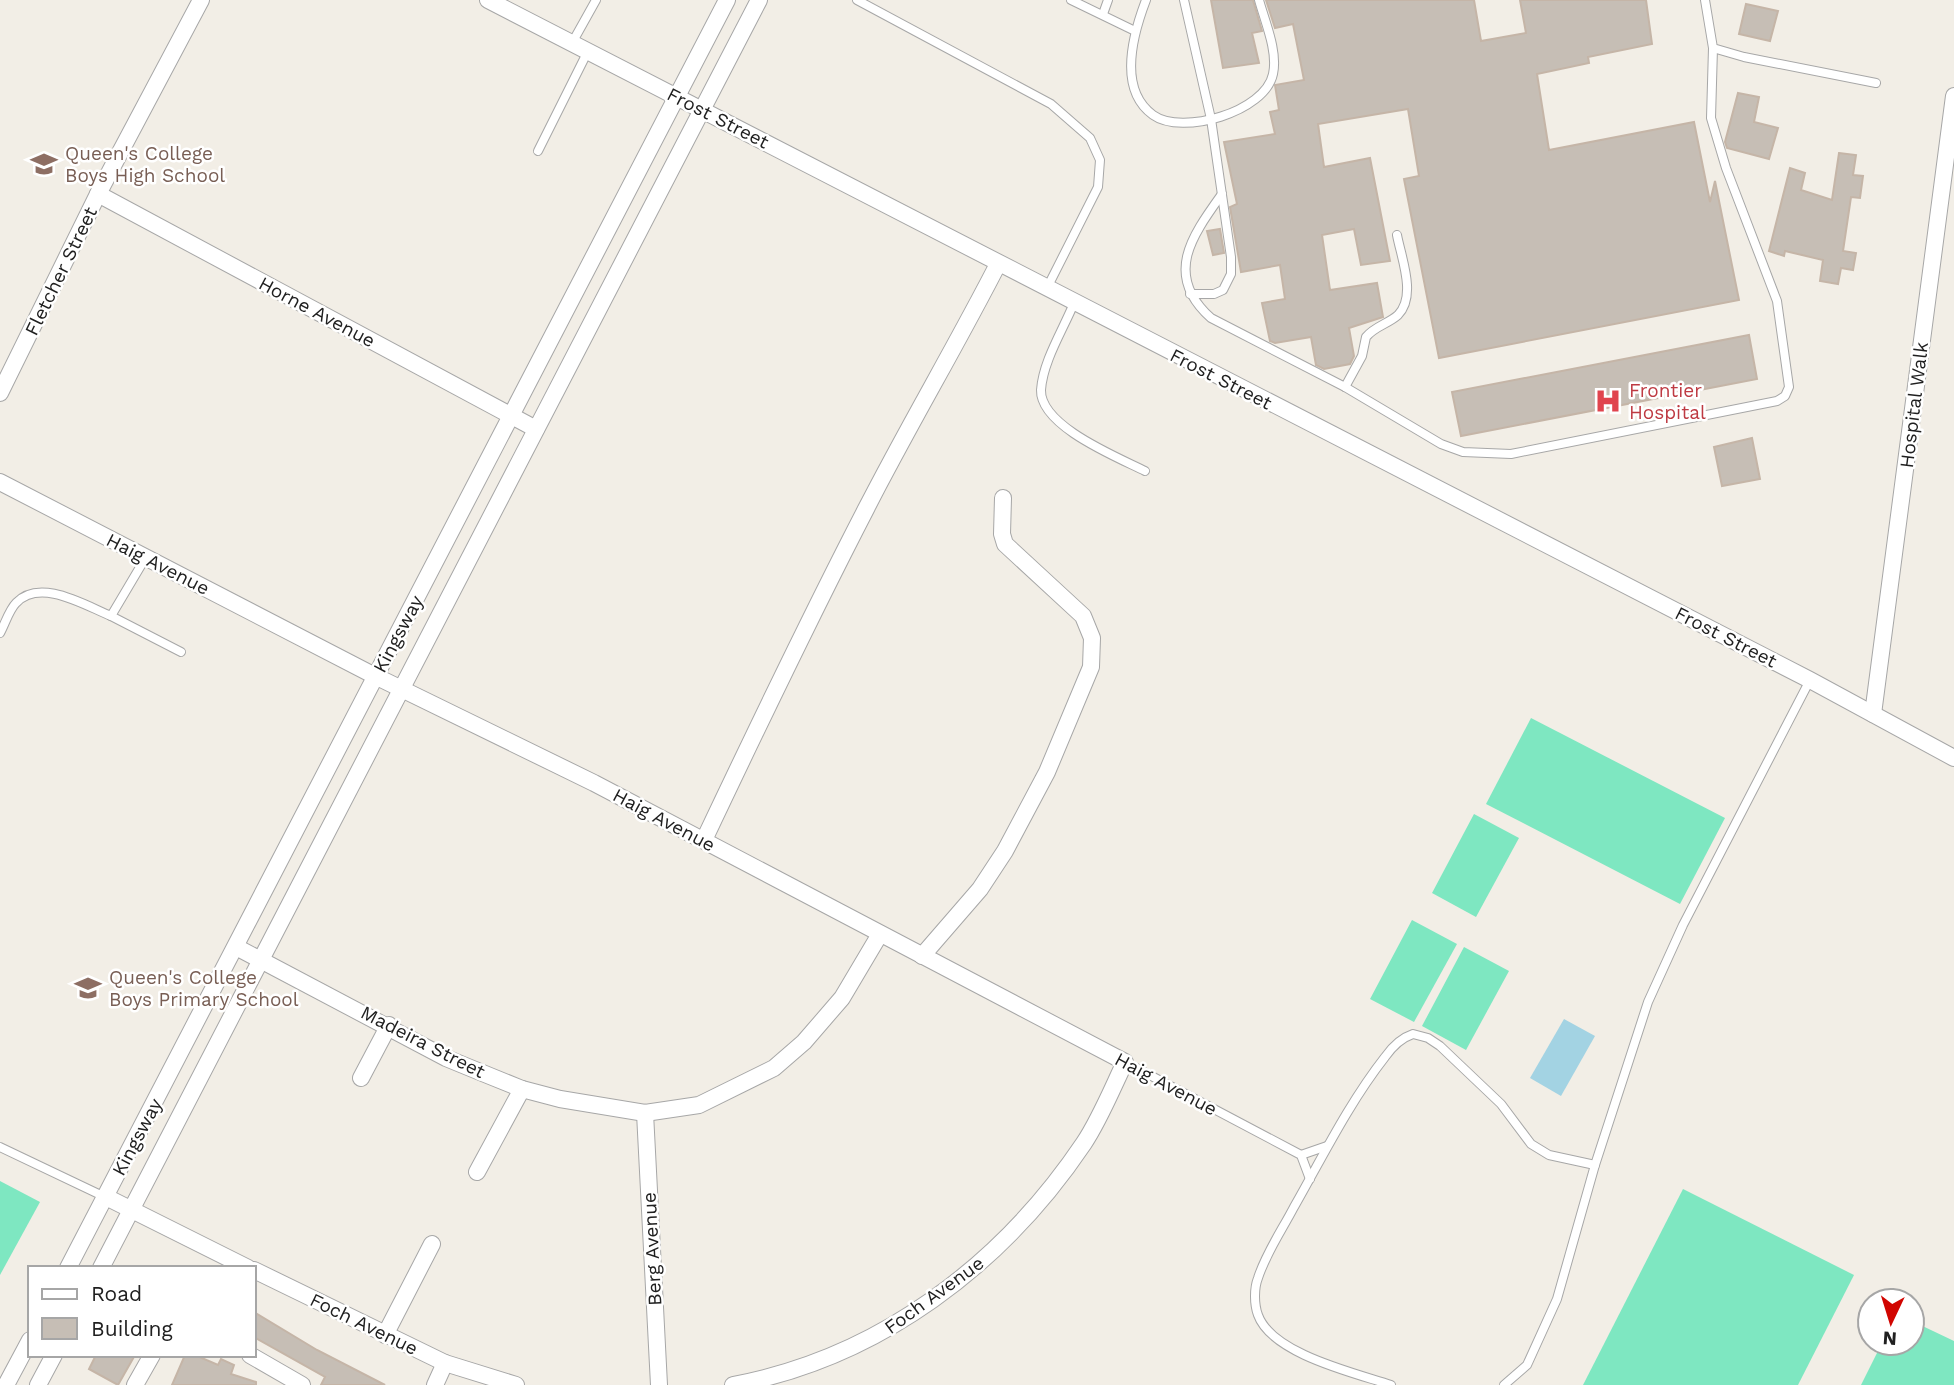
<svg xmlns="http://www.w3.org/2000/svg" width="1954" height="1385" font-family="'Work Sans',sans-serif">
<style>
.pitch{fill:#7ee7c1}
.water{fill:#a3d3e3}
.building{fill:#c6beb5;stroke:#c5b5a7;stroke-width:2}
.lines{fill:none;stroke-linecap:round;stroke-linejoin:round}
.lane-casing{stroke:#a7a7a7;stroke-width:10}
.street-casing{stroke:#a7a7a7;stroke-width:18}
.lane{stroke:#fff;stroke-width:8}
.street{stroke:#fff;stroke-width:16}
.labels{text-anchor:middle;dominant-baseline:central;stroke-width:5;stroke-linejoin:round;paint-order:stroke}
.street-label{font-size:19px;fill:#202020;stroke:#fff}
.education-label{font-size:19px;fill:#785e54;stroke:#fff;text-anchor:start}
.health-label{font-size:19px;fill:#be3a42;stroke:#fff;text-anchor:start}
</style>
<rect width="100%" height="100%" fill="#f2eee6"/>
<g class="pitch">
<path d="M 1531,718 L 1725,818 L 1680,904 L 1486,804 Z"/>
<path d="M 1474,814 L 1519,838 L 1476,917 L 1432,893 Z"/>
<path d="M 1412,920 L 1457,944 L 1414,1022 L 1370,999 Z"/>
<path d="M 1464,947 L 1509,971 L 1466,1050 L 1422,1026 Z"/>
<path d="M 0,1181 L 40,1202 L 0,1275 Z"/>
<path d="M 1683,1189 L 1854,1275 L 1798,1385 L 1583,1385 Z"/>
<path d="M 1912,1321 L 1954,1341 L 1954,1385 L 1861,1385 L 1882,1343 L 1912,1343 Z"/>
</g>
<path class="water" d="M 1564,1019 L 1595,1036 L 1561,1096 L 1530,1078 Z"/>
<g class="building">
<path d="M 1211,0 L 1253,0 L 1262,31 L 1252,33 L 1259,63 L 1223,68 Z"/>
<path d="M 1266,0 L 1474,0 L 1481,41 L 1526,33 L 1520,0 L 1646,0 L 1652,44 L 1588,57 L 1589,63 L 1537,74 L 1549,150 L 1694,122 L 1710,202 L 1715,181 L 1739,300 L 1439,358 L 1404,179 L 1419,176 L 1408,109 L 1318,124 L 1324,167 L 1370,158 L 1390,261 L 1361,265 L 1354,229 L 1322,235 L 1330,290 L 1377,283 L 1383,317 L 1349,328 L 1354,356 L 1350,364 L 1324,369 L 1316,365 L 1311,337 L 1275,343 L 1270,341 L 1262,303 L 1285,299 L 1280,265 L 1241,272 L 1230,207 L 1237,204 L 1224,142 L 1275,134 L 1270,112 L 1279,110 L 1275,85 L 1304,80 L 1293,24 L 1275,28 Z"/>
<path d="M 1746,4 L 1778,11 L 1770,41 L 1739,34 Z"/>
<path d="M 1738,93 L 1759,97 L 1754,122 L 1778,128 L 1769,159 L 1727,148 L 1725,142 Z"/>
<path d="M 1839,153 L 1856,155 L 1853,175 L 1863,176 L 1860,198 L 1851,197 L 1843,251 L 1856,253 L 1853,270 L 1841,268 L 1838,284 L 1820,281 L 1823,260 L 1785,251 L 1784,256 L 1769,251 L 1790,168 L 1805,173 L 1801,190 L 1832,200 Z"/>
<path d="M 1220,229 L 1224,253 L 1213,255 L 1207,231 Z"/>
<path d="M 1749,335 L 1757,379 L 1461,436 L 1452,392 Z"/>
<path d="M 1752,438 L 1760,479 L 1722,486 L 1714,447 Z"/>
<path d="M 254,1312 L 317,1350 L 385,1385 L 321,1385 L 325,1377 L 254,1337 Z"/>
<path d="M 96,1355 L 135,1355 L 118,1385 L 89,1369 Z"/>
<path d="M 185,1355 L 195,1355 L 218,1365 L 221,1359 L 234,1365 L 231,1374 L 256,1382 L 256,1385 L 172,1385 Z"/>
</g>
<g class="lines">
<g class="lane-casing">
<g id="lane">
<path d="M 857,0 L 1051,104 L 1090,138 L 1100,160 L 1098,187 L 1047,288"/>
<path d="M 1071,0 L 1135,31"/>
<path d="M 1146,0 C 1133,34 1117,89 1153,115 C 1182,136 1265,112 1273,74 C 1278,51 1265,22 1259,0"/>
<path d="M 1184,0 L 1211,119 L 1231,257 L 1231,274 L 1223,290 L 1214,294 L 1190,294"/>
<path d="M 1705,0 L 1713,48 L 1744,57 L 1876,83"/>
<path d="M 1103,14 L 1108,0"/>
<path d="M 572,43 L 596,0"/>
<path d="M 538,151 L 588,51"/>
<path d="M 1222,194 C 1192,236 1163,275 1211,318 L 1345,387 L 1441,444 L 1463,452 L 1511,454 L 1777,401 L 1785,396 L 1789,387 L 1777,301 L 1726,168 L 1711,118 L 1713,48"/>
<path d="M 1074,303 C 1063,330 1043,361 1041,390 C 1040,426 1117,457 1145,471"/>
<path d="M 1345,387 L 1362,356 L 1366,337 C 1375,326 1388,324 1398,315 C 1417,296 1401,257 1397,235"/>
<path d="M 111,616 L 181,652"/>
<path d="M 0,633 C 5,624 9,610 16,603 C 40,577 86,606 111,616 L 146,557"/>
<path d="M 1125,1062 L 1301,1155 L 1310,1179"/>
<path d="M 0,1147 L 105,1197"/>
<path d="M 1301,1155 L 1327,1146"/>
<path d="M 1391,1385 C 1355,1373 1272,1354 1258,1315 C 1254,1304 1254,1288 1258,1278 C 1266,1253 1282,1230 1294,1207 C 1323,1156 1349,1103 1385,1057 C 1392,1047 1401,1038 1413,1034 L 1428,1038 L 1440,1046 L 1501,1104 L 1531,1144 L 1549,1155 L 1595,1165"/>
<path d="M 1504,1385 L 1527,1365 L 1557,1299 L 1595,1165 L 1648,1002 L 1683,925 L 1810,680"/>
</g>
</g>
<g class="street-casing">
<g id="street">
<path d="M 488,0 L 1810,680 L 1954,758"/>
<path d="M 98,194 L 536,429"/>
<path d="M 0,393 L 98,194 L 201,0"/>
<path d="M 0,482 L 375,676 L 594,783 L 1125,1062 C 1112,1089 1100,1119 1084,1143 C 1002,1265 879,1358 733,1385"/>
<path d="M 1873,714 L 1954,96"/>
<path d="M 704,840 C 757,728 810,617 867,507 C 909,425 956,346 998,264"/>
<path d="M 236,947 L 446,1058 L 485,1074 L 522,1089 L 560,1099 L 645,1113 L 699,1105 L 774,1068 L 804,1042 L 842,998 L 880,934"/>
<path d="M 922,956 L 980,889 L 1005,851 L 1047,772 L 1091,667 L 1092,638 L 1083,616 L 1005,544 L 1002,534 L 1003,498"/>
<path d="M 361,1078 L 389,1025"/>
<path d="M 645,1113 L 659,1385"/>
<path d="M 477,1172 L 522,1089"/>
<path d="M 106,1197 L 248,1268"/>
<path d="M 68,1268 L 727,0"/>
<path d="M 101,1268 L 759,0"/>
<path d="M 254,1270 L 445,1363 L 516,1385"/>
<path d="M 385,1335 L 432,1244"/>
<path d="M 250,1355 L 302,1385"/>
<path d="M 6,1385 L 30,1340"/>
<path d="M 38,1385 L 54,1355"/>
<path d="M 135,1385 L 152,1355"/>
<path d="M 435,1385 L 445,1363"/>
</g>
</g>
<use href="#lane" class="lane"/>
<use href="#street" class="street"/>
</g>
<defs>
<g id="school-bare" transform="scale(2.1)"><path d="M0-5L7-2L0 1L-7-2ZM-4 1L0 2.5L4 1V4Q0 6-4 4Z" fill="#8d6e63" stroke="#fff" stroke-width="2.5" paint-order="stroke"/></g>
<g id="hospital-bare" transform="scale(2.1)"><path d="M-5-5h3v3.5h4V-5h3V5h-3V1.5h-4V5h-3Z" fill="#e0444e" stroke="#fff" stroke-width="2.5" paint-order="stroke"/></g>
</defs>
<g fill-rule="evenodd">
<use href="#school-bare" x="44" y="164"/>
<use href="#hospital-bare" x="1608" y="401"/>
<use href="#school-bare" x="88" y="988"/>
</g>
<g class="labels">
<g class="street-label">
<text transform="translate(718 118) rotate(27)">Frost Street</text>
<text transform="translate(61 271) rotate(-64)">Fletcher Street</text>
<text transform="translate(317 312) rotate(28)">Horne Avenue</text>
<text transform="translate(1221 379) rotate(27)">Frost Street</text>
<text transform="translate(1914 405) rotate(-83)">Hospital Walk</text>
<text transform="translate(158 564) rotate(27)">Haig Avenue</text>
<text transform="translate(398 634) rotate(-62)">Kingsway</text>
<text transform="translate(1726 637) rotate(27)">Frost Street</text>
<text transform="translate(664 820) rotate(28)">Haig Avenue</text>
<text transform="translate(423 1042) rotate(27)">Madeira Street</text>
<text transform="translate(1166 1084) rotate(28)">Haig Avenue</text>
<text transform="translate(137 1137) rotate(-62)">Kingsway</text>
<text transform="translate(652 1249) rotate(-93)">Berg Avenue</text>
<text transform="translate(934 1295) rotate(-36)">Foch Avenue</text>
<text transform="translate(364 1324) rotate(26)">Foch Avenue</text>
</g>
<g class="education-label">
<text x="65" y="153">Queen's College<tspan x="65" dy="22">Boys High School</tspan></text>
<text x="109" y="977">Queen's College<tspan x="109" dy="22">Boys Primary School</tspan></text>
</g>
<g class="health-label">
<text x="1629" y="390">Frontier<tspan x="1629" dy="22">Hospital</tspan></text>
</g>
</g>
<rect x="28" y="1266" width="228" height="91" fill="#ffffff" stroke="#a6a6a6" stroke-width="2"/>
<rect x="42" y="1289" width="35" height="10" fill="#ffffff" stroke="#a6a6a6" stroke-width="2"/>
<text x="91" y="1301" font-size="21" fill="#202020">Road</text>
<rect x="42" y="1318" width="35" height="21" fill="#c6beb5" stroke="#a6a6a6" stroke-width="2"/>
<text x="91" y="1336" font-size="21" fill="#202020">Building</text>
<g transform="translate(1891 1322) rotate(184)"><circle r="33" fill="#ffffff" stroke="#a6a6a6" stroke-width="2"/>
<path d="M0-5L12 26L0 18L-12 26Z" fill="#d10500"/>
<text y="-10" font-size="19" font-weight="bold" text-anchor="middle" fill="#202020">N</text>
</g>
</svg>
